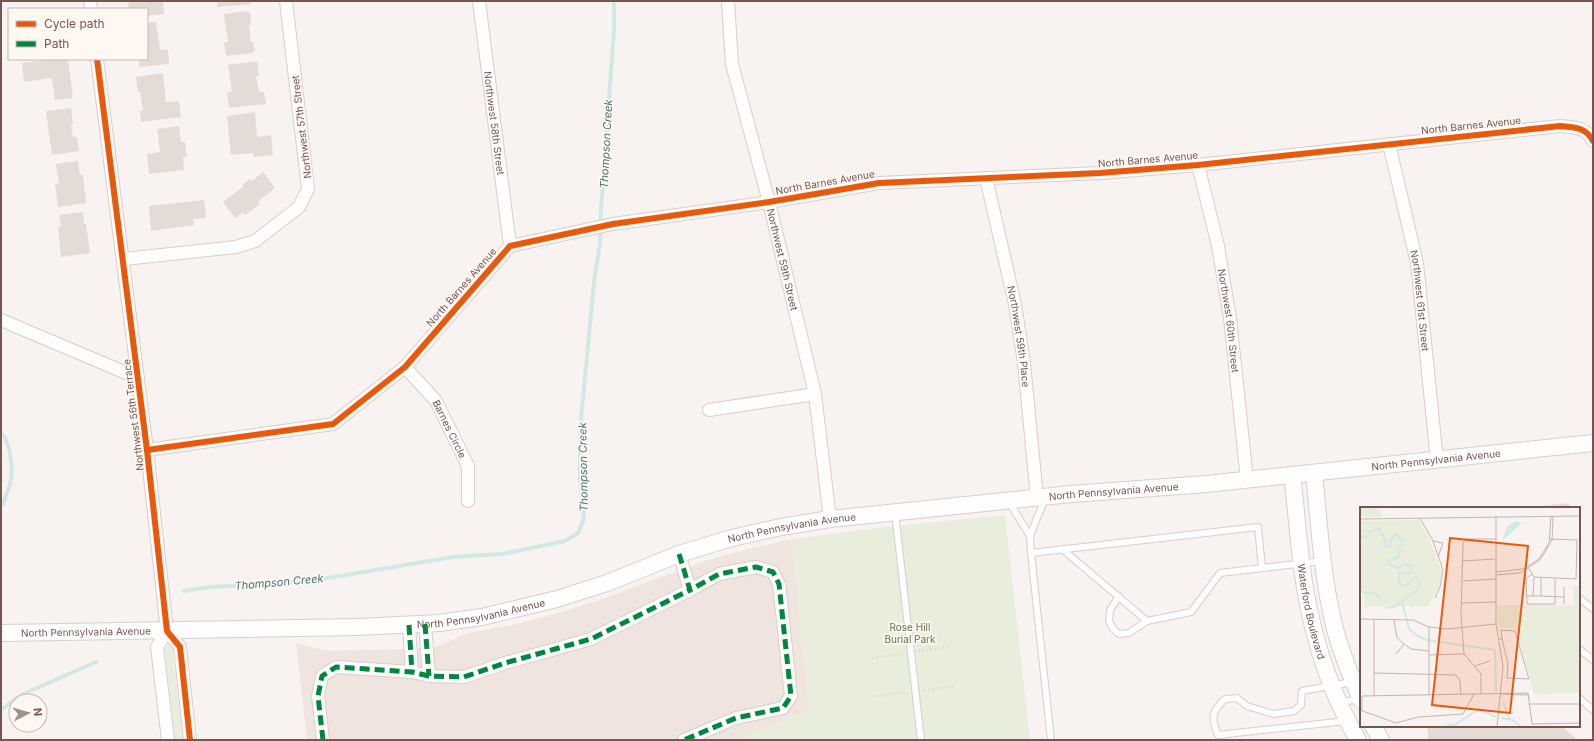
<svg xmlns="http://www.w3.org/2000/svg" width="1594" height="741" font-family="Inter,sans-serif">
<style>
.residential{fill:#f0e5de}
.green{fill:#e9eddc}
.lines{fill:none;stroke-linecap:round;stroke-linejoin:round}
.stream{stroke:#d2e8e6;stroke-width:4}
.building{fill:#e4dbd7}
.lane-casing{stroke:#d6cfcc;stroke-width:8}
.street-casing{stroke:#d6cfcc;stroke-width:14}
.secondary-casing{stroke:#d7cfcc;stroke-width:18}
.path{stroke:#dad1d0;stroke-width:2.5;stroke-dasharray:1 3;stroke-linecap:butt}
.lane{stroke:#fefdfd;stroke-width:6}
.street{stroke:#fefdfd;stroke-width:12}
.secondary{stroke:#fefdfd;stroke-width:16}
.quiet{stroke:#00873e;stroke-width:5;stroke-dasharray:10 5;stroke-linecap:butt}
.cycleway-casing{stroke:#fef7f2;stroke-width:8}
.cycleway{stroke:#e8590c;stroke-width:6}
.labels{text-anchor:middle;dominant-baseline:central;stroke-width:3.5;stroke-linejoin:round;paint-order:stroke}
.street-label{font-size:10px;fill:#745751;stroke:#fef7f2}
.park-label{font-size:10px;fill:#5f784a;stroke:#fef7f2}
.water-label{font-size:11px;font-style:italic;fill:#467777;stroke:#fef7f2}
.inset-river{fill:none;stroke:#d2e8e6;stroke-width:2}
.inset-road{fill:none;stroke:#c3b5b0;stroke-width:1}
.view{fill:#e8590c;fill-opacity:0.15;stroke:#e8590c;stroke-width:2}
.inset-edge{fill:none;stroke:#745751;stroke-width:2}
</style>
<rect width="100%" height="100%" fill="#f8f3f0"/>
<path class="residential" d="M 791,539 L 794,556 L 809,710 L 738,740 L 307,740 L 296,643 L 327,651 L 434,648 L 468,633 L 513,625 L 559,613 L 605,598 L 696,564 L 732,553 Z"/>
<g class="green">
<path d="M 1005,515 L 1030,740 L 738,740 L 809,710 L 794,556 L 791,539 L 877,528 Z"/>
<path d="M 167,646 L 171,646 L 172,649 L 183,740 L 175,740 L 165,649 Z"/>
</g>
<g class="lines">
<g class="stream">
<path d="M 1,433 C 10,440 13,468 11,479 C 10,487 6,496 3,504 L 1,506"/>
<path d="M 184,591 L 210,587 L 281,583 L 310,581 L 453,557 L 502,554 L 565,541 L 578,533 L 584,519 L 580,480 L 580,430 L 594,282 L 600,243 L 601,209 L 614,30 L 614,1"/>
<path d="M 1,710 L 21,695 L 96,662"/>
</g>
</g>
<g class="building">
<path d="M 128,1 L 163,1 L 164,14 L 147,16 L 147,9 L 129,9 Z"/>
<path d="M 217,1 L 250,1 L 251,4 L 217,7 Z"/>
<path d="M 247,11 L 247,13 L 250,12 L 251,25 L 249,25 L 251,42 L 253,42 L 255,51 L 252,52 L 252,53 L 226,56 L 224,42 L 228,42 L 224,14 Z"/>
<path d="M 156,22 L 160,50 L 168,49 L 169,64 L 139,67 L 139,59 L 147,59 L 147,23 Z"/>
<path d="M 52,59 L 68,59 L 73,98 L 55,100 L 52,78 L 24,82 L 22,63 Z"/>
<path d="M 257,61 L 259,76 L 256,76 L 259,92 L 264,92 L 266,104 L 229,108 L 227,92 L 232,92 L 228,65 Z"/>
<path d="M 163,73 L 166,102 L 179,101 L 181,117 L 141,122 L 140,111 L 143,110 L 140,91 L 138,92 L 136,77 Z"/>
<path d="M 71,108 L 73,124 L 71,125 L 73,137 L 77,137 L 79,151 L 52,155 L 46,111 Z"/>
<path d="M 255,112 L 257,137 L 271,135 L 273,155 L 254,157 L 253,153 L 231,155 L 227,116 Z"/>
<path d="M 179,126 L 181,142 L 185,142 L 187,157 L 183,157 L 184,170 L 149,174 L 147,154 L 160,152 L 157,129 Z"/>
<path d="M 78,161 L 80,175 L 83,175 L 86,203 L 58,207 L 55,184 L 59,184 L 56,164 Z"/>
<path d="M 263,172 L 275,188 L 258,201 L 260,204 L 245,215 L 243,212 L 235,218 L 223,202 L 243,187 L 242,185 L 250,179 L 252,181 Z"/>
<path d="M 204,200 L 206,218 L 193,219 L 194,225 L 151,231 L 149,206 Z"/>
<path d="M 83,212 L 84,224 L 86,224 L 90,253 L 61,257 L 58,227 L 61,227 L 59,215 Z"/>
<path d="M 1569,503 L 1569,508 L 1532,508 L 1532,507 Z"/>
<path d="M 1427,726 L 1561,726 L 1578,740 L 1428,740 Z"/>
</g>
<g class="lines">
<g class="lane-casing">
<g id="lane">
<path d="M 1009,502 L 1030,536 L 1045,498"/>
<path d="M 895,513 L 921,740"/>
<path d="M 1030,536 L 1031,553 L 1258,527 L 1262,568"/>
<path d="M 1062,549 L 1147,621"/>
<path d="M 1031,553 L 1051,740"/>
<path d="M 1119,596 L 1110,610 L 1109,621 L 1113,629 L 1119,634 L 1129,633 L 1147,621 L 1191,612 L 1220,573 L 1322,561"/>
<path d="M 1579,598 L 1593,609"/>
<path d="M 1579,649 L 1593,660"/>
<path d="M 1579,698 L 1593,710"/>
<path d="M 1340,702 L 1361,699"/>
<path d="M 1346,721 L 1218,735 C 1211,718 1211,712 1225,699 L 1237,698 L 1247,706 L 1273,714 L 1294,711 L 1301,705 L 1302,691 L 1352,682"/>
</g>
</g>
<g class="street-casing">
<g id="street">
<path d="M 90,1 L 91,9"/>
<path id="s1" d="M 479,1 L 510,246"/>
<path id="s2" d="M 728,1 L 732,64 L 769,202 L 815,394 L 830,519"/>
<path d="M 97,59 L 147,450 L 167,631 L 180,647 L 190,740"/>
<path id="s3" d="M 1389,144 L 1417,263 L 1437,461"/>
<path id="s4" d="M 1198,165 L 1218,246 L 1230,318 L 1247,480"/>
<path id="s5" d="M 986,178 L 1015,304 L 1024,363 L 1037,498"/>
<path d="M 124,259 L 236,247 L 255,241 L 299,207 L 308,189 L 286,1"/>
<path d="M 1,320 L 138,378"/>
<path id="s6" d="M 405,367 L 436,401 L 468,466 L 468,501"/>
<path d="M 709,410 L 815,394"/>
<path d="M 147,450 L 333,424 L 405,367 L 510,246 L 613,224 L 769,202 L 879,183 L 1100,173 L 1198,165 L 1560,126 C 1574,127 1586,127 1593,141"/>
<path d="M 679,554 L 690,590 L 719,574 L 756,567 L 773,572 L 779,584 L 791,696 L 783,708 L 736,718 L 684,740"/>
<path d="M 425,624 L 429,676"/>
<path d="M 409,625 L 412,672"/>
<path d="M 167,631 L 157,647 L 168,740"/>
<path d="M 323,740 L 318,696 L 322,676 L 336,667 L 412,672 L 429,676 L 464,677 L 505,663 L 591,639 L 690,590"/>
</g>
</g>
<g class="secondary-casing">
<g id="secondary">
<path d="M 1314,473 C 1319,523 1322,576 1334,625 C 1340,651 1351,676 1361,700"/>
<path id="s7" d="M 1292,475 C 1297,515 1299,555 1306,594 C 1315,645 1332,695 1358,740"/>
<path id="s8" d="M 1,633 L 357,627 L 439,623 L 482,617 L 557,599 L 607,583 L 679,554 L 732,538 L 781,527 L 830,519 L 1072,494 L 1206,484 L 1593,443"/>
<path d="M 1373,726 L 1381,740"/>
</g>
</g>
<g class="path">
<path d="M 919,651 L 950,647"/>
<path d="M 872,658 L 902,654"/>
<path d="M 924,690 L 956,686"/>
<path d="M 876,696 L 908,692"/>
</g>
<use href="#lane" class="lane"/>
<use href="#street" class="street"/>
<use href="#secondary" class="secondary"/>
<g class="quiet">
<path d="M 679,554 L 690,590 L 719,574 L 756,567 L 773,572 L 779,584 L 791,696 L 783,708 L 736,718 L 684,740"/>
<path d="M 425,624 L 429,676"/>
<path d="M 409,625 L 412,672"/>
<path d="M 323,740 L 318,696 L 322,676 L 336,667 L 412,672 L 429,676 L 464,677 L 505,663 L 591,639 L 690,590"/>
</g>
<g class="cycleway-casing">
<g id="cycleway">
<path d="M 97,59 L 147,450 L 167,631 L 180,647 L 190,740"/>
<path d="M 147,450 L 333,424 L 405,367 L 510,246 L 613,224 L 769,202 L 879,183 L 1100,173 L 1198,165 L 1560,126 C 1574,127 1586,127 1593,141"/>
</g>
</g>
<use href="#cycleway" class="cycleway"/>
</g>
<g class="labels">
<g class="street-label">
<text stroke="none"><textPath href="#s1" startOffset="123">Northwest 58th Street</textPath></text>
<text transform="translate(1471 125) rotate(-6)">North Barnes Avenue</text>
<text transform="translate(301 127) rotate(-97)">Northwest 57th Street</text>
<text transform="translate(1148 159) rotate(-5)">North Barnes Avenue</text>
<text transform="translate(825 182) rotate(-10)">North Barnes Avenue</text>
<text stroke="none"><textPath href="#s2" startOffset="265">Northwest 59th Street</textPath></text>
<text transform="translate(461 287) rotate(-49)">North Barnes Avenue</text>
<text stroke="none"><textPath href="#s3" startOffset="160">Northwest 61st Street</textPath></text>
<text stroke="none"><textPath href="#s4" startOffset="159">Northwest 60th Street</textPath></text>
<text stroke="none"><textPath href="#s5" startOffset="162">Northwest 59th Place</textPath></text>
<text transform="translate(133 415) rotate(-97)">Northwest 56th Terrace</text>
<text stroke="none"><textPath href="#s6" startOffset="77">Barnes Circle</textPath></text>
<text stroke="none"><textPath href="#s8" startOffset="1453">North Pennsylvania Avenue</textPath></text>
<text stroke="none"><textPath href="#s8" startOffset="1129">North Pennsylvania Avenue</textPath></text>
<text stroke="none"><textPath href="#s8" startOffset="805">North Pennsylvania Avenue</textPath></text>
<text stroke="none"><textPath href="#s7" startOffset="138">Waterford Boulevard</textPath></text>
<text stroke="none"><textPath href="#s8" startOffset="481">North Pennsylvania Avenue</textPath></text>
<text stroke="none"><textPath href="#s8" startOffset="85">North Pennsylvania Avenue</textPath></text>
</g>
<g class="park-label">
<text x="910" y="627">Rose Hill<tspan x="910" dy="12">Burial Park</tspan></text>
</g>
<g class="water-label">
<text transform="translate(606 144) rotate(-87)">Thompson Creek</text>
<text transform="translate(583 467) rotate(-91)">Thompson Creek</text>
<text transform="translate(279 582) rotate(-5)">Thompson Creek</text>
</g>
</g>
<g transform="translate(1360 507)">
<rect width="220" height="220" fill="#f8f3f0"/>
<path d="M 0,0 L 16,0 L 22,5 L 22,10 L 9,10 L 9,14 L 59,13 L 60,16 L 68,29 L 82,64 L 79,80 L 68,99 L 54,99 L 54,102 L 49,99 L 4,100 L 4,83 L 0,75 L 0,14 L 6,14 L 6,10 L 0,10 ZM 213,79 L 220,79 L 220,186 L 174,187 L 156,121 L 138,121 L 137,98 L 214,98 Z" fill="#e9eddc"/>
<path d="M 155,14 L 162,16 L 142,34 L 147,20 Z" fill="#d2e8e6"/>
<path class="inset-river" d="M 0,29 L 6,30 L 12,23 L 20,22 L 27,40 L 31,39 L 31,32 L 36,27 L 43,35 L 38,42 L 39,50 L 29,54 L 29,57 L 39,61 L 45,57 L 51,59 L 50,66 L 39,66 L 40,79 L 49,77 L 55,70 L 60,76 L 57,83 L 42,94 L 49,122 L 56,128 L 67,133 L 135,143 L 136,185M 0,77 L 3,85 L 16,87 L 21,93M 26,100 L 30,101 L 42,96M 143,195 L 150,213M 141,211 L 152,213 L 161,220M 81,220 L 96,217 L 119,202 L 136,210"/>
<path class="inset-road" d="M 136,9 L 136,117 L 143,159 L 137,220M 60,11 L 73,34 L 83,63 L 80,80 L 75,91M 0,12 L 220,9M 73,34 L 83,36 L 78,50M 103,54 L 135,52M 168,60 L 174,70 L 216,72 L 217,33 L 189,32M 136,65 L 163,62 L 179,52 L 189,36 L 191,10M 172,67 L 166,71 L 167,97 L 195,97 L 195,72M 136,68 L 160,66 L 180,53 L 192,33 L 193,10M 103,74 L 136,72M 166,89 L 181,89 L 181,71M 173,89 L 174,71M 181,89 L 204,90M 102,96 L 136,95M 204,97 L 204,80M 0,112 L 53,113 L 69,120 L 87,122 L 136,117M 34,113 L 37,131 L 44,137 L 51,142 L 69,144M 69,120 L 69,188M 139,132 L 142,132 L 141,123 L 155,124 L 169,172 L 147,171 L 148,157 L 142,132M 36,147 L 44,137M 69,148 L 104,147M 115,159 L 130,154M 14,166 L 96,168 L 100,174 L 101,188M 121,187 L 121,167 L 104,147 L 101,108 L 103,36 L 106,32 L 136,32M 140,187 L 169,188M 14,189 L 14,112M 169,197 L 220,197M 0,203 L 36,216 L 58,210 L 103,207 L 114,187M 2,203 L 2,189 L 168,186 L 172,217 L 220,216"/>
<path class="view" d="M 90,31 L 168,39 L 150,206 L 72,198 Z"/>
<rect width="220" height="220" class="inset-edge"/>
</g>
<rect width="1594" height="741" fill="none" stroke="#745751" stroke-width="4"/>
<rect x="8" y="8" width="140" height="52" fill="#fef7f2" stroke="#c7b7b2"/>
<rect x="16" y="21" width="20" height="6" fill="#e8590c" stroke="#c7b7b2"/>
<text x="44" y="28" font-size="12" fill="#745751">Cycle path</text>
<rect x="16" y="41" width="20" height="6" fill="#00873e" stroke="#c7b7b2"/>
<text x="44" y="48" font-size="12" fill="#745751">Path</text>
<g transform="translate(28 713) rotate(84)"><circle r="19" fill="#fef7f2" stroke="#c7b7b2"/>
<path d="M0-3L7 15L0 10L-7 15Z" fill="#a28e89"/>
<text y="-6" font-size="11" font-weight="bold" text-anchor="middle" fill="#745751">N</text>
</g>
</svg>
